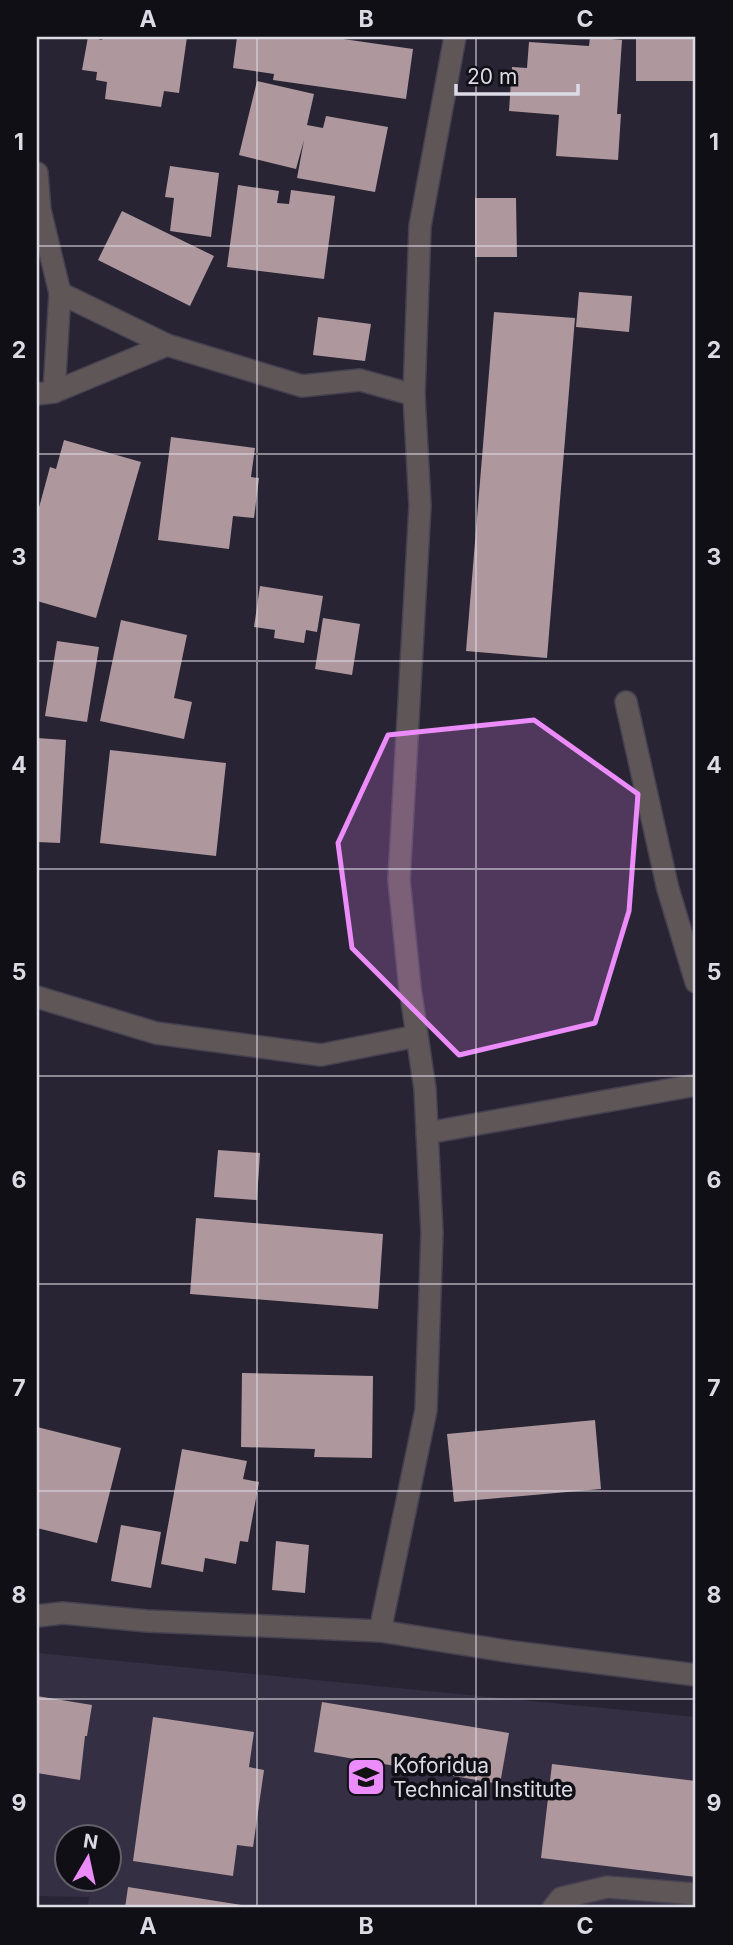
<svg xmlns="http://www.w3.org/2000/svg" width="733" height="1945" font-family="Inter,sans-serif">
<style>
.built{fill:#352f44;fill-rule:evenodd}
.building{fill:#ae989e}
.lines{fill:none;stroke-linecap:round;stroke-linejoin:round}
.lane-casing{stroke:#454150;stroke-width:24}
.street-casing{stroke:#454150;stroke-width:24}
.lane{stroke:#5f5658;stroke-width:21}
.street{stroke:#5f5658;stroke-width:21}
.marked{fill:#ec8cfa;fill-opacity:0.2;stroke:#ec8cfa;stroke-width:5;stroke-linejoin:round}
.grid{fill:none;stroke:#dcdae4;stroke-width:2;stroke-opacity:0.55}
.labels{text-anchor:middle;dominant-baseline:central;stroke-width:7;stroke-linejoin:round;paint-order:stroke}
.poi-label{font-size:21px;fill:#dcdae4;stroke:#100f16;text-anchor:start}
.neatline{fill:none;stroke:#dcdae4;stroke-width:2.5}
.grid-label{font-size:23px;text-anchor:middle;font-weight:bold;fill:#dcdae4}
</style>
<rect width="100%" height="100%" fill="#282434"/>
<path class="built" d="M 37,1653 L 696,1717 L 696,1908 L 87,1908 L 89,1897 L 37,1896 ZM 66,1836 L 108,1836 L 108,1878 L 66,1878 Z"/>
<g class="building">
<path d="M 88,37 L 102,40 L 103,37 L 187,37 L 179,93 L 164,91 L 161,107 L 105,99 L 107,82 L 96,80 L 97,72 L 82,70 Z"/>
<path d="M 237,37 L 329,37 L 413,49 L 406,99 L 273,80 L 274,74 L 233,68 Z"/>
<path d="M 590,37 L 622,40 L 617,114 L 621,114 L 618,160 L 556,156 L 559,115 L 509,111 L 512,67 L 527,68 L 529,42 L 589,46 Z"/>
<rect x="636" y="37" width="60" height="44"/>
<path d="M 257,81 L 314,94 L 307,125 L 323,128 L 326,116 L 388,127 L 375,192 L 297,178 L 304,140 L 296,169 L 239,155 Z"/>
<path d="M 170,166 L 219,173 L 211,237 L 170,231 L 174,198 L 165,197 Z"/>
<path d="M 238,185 L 279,191 L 277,203 L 289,204 L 291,190 L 335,196 L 324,279 L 227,267 Z"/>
<path d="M 475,198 L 516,198 L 517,257 L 475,257 Z"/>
<path d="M 122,211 L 214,256 L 190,306 L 98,260 Z"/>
<path d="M 579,292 L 632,296 L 629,332 L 576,327 Z"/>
<path d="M 494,312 L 575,318 L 547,658 L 466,651 Z"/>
<path d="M 318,317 L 371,324 L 365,361 L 313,355 Z"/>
<path d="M 171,437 L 255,448 L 251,477 L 259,478 L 254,518 L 233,516 L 229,549 L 158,540 Z"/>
<path d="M 64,440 L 141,462 L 96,618 L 37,601 L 37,515 L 50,467 L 56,469 Z"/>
<path d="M 260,586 L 323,596 L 317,632 L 306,630 L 304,643 L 274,638 L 275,630 L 254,627 Z"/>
<path d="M 323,618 L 360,624 L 352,675 L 315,669 Z"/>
<path d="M 121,620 L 187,635 L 174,698 L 192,702 L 184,739 L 100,721 Z"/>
<path d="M 57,641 L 99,647 L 87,722 L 45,716 Z"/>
<path d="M 37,738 L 66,740 L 60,843 L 37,842 Z"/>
<path d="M 110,750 L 226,763 L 216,856 L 100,843 Z"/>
<path d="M 218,1150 L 260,1153 L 257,1200 L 214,1197 Z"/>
<path d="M 196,1218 L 383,1234 L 378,1309 L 190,1294 Z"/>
<path d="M 242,1373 L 373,1376 L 372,1458 L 314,1457 L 315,1449 L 241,1447 Z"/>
<path d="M 595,1420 L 601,1489 L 454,1502 L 447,1434 Z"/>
<path d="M 37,1427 L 121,1448 L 97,1543 L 37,1528 Z"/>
<path d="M 182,1449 L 247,1461 L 243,1479 L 259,1482 L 248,1542 L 240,1541 L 236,1564 L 205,1558 L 203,1572 L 161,1564 Z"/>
<path d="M 121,1525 L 161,1532 L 151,1588 L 111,1581 Z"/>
<path d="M 276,1541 L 309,1545 L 305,1593 L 272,1590 Z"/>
<path d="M 37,1696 L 92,1705 L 87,1736 L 85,1736 L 80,1780 L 37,1773 Z"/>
<path d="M 322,1702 L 509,1733 L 500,1784 L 314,1752 Z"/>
<path d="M 153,1717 L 254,1732 L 249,1767 L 264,1770 L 253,1847 L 237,1845 L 233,1876 L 133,1861 Z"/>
<path d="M 552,1764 L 696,1781 L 696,1877 L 541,1858 Z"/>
<path d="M 128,1887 L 254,1907 L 254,1908 L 125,1908 Z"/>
</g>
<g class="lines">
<g class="lane-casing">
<path id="lane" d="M 553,1908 L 561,1898 L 607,1887 L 696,1894"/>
</g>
<g class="street-casing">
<g id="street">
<path d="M 455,37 L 420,226 L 414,395 L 420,506 L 399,880 L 410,988 L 425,1089 L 432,1233 L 426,1410 L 380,1631 L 513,1652 L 696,1675"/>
<path d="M 37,173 L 40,210 L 60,293 L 167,345 L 302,386 L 360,380 L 414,395"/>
<path d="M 54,392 L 167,345"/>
<path d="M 37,394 L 54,392 L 60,293"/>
<path d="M 626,702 L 668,889 L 696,982"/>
<path d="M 37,997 L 156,1033 L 321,1055 L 417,1036"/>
<path d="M 427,1133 L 696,1085"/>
<path d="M 37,1616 L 63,1613 L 147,1621 L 380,1631"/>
</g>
</g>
<use href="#lane" class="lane"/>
<use href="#street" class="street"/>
</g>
<path class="marked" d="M 534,720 L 638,794 L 629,911 L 595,1023 L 459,1055 L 352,948 L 338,843 L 388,735 Z"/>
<path class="grid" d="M 257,37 L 257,1908M 476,37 L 476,1908M 37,246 L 696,246M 37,454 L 696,454M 37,661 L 696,661M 37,869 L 696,869M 37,1076 L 696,1076M 37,1284 L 696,1284M 37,1491 L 696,1491M 37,1699 L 696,1699"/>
<defs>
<g id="school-square" transform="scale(2.0125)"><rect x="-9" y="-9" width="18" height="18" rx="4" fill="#ec8cfa" stroke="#100f16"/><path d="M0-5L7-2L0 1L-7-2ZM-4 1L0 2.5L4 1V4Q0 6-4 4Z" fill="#111"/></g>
</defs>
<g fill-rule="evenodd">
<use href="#school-square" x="366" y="1777"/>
</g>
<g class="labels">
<g class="poi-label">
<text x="393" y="1765">Koforidua<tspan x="393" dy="24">Technical Institute</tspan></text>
</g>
</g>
<rect width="733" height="1945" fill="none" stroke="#100f16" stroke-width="77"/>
<g transform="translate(88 1858) rotate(9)"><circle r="33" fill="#100f16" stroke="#626068" stroke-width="2"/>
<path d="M0-5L12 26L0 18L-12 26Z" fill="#ec8cfa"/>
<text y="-10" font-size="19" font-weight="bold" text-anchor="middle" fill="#dcdae4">N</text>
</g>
<path d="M456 84v10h122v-10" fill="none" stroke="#dcdae4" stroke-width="3.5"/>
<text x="467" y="84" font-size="21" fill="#dcdae4" stroke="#100f16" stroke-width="5" paint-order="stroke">20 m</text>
<rect x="38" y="38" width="656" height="1868" class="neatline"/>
<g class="grid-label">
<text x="148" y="27">A</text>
<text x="366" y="27">B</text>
<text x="585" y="27">C</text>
<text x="19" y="150">1</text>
<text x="714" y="150">1</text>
<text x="19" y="358">2</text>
<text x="714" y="358">2</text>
<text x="19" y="565">3</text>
<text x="714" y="565">3</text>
<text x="19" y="773">4</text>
<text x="714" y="773">4</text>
<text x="19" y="980">5</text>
<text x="714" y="980">5</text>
<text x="19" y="1188">6</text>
<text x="714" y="1188">6</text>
<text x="19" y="1396">7</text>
<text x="714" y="1396">7</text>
<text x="19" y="1603">8</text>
<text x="714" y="1603">8</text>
<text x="19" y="1811">9</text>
<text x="714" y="1811">9</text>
<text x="148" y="1934">A</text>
<text x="366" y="1934">B</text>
<text x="585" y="1934">C</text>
</g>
</svg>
